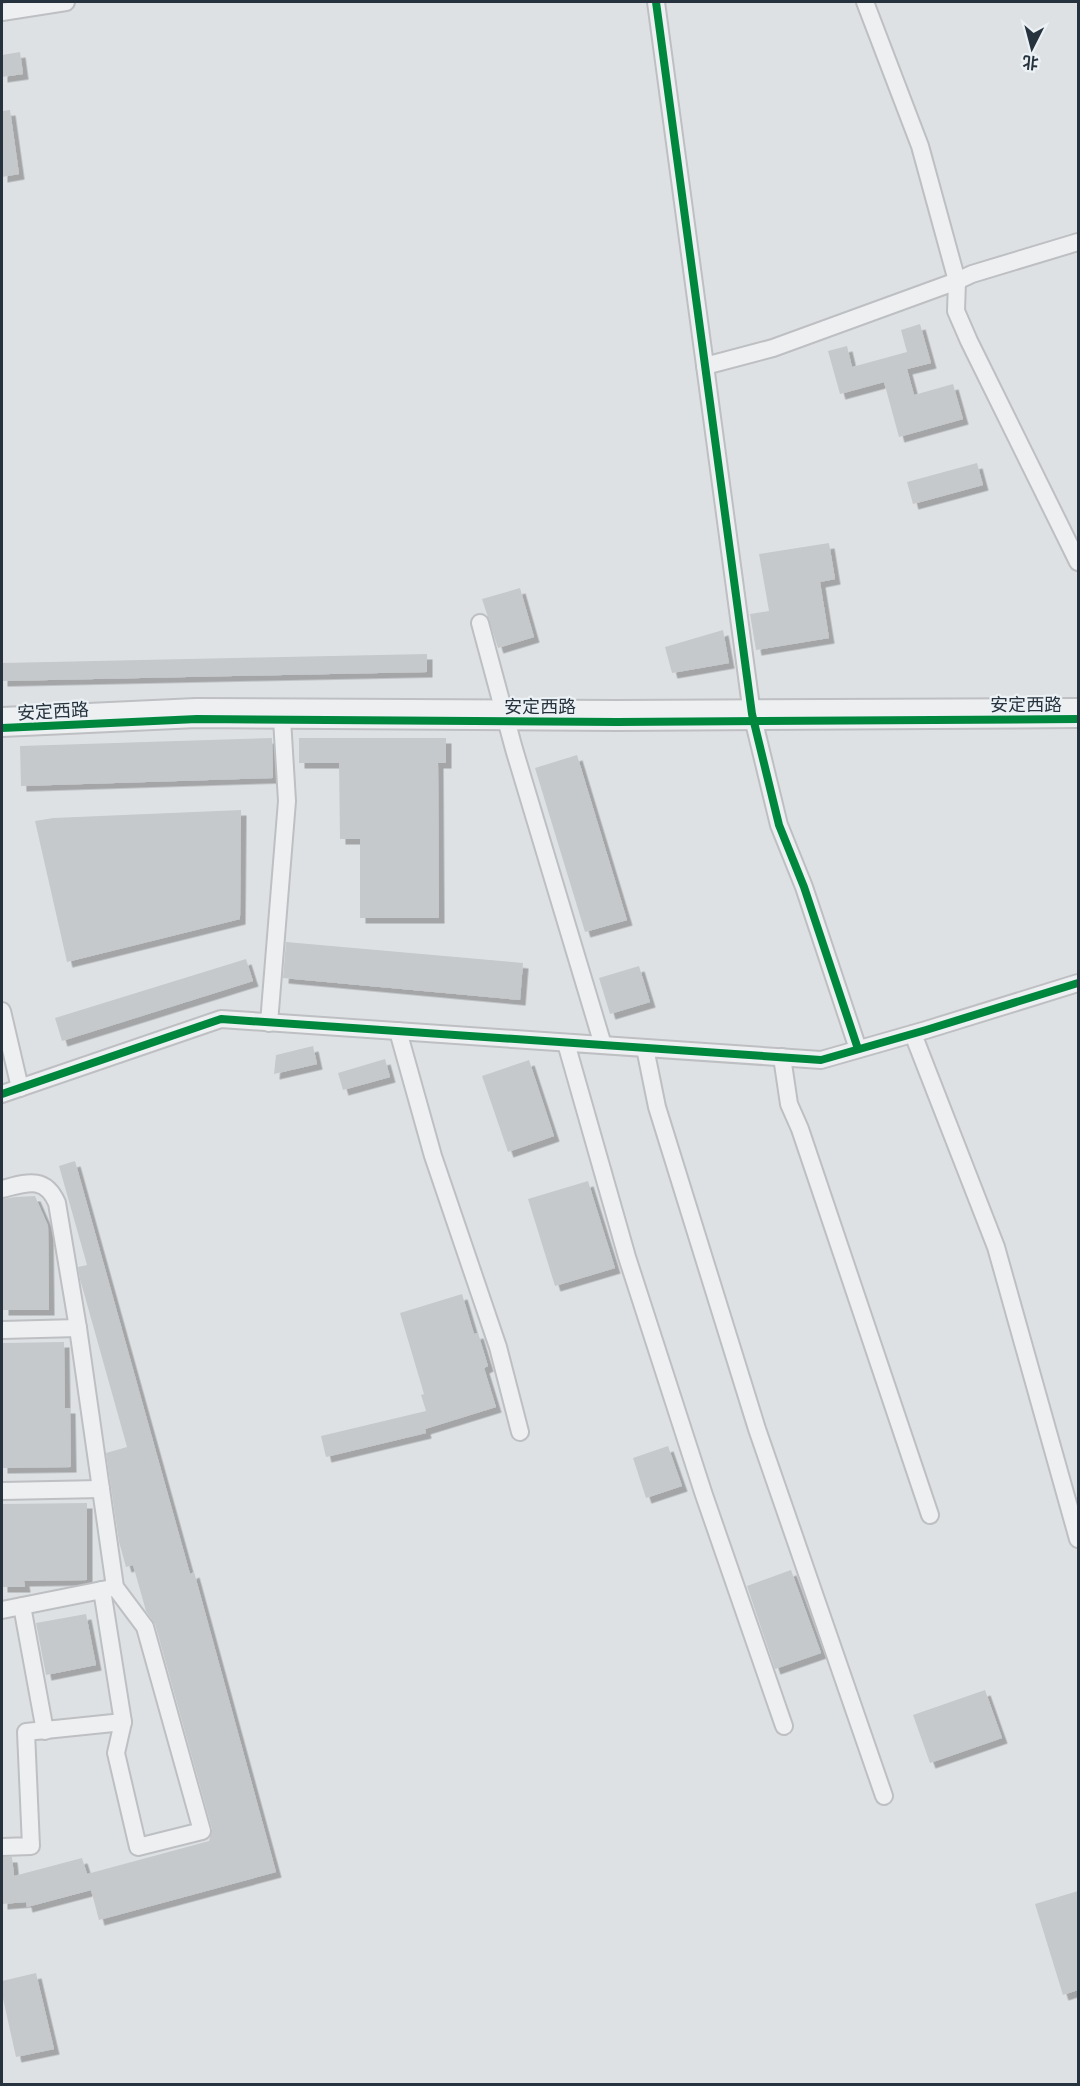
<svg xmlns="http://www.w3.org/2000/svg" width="1080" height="2086" font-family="Roboto,'Noto Sans SC',sans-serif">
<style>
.building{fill:#c6c9cc;filter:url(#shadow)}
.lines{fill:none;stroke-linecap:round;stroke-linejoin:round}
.minor-casing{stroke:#bdbfc2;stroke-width:20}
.minor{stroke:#eeeff1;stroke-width:16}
.cycleway-casing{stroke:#ebf1f4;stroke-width:11}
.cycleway{stroke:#00873e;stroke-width:8}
.labels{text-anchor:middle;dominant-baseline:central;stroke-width:4.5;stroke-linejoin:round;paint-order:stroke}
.street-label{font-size:18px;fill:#26323d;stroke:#ebf1f4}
</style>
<defs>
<filter id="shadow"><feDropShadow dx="5.5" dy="5.5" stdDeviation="0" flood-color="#0004"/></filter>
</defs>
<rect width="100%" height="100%" fill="#dee1e4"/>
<g class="building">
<path d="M 20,52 L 23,74 L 2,77 L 2,55 Z"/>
<path d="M 10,110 L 19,174 L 2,177 L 2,111 Z"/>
<path d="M 920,324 L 931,363 L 907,369 L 914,395 L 953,384 L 963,419 L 899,437 L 884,382 L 840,394 L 828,351 L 847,346 L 852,367 L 907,352 L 901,330 Z"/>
<path d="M 977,463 L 983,485 L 913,504 L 907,482 Z"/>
<path d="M 829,543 L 835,579 L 820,582 L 829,638 L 756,650 L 750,614 L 769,611 L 759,554 Z"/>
<path d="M 520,588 L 534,637 L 498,648 L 482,599 Z"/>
<path d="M 723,630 L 729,663 L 672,673 L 665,647 Z"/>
<path d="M 427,654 L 427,672 L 2,681 L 2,663 Z"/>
<path d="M 272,738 L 273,778 L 21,786 L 20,746 Z"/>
<path d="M 299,738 L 446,738 L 446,763 L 438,763 L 439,918 L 360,918 L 360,839 L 340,839 L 339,763 L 299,763 Z"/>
<path d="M 577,755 L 627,920 L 585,932 L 535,768 Z"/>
<path d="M 241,810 L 240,919 L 67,962 L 35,821 L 53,818 Z"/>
<path d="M 286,942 L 523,963 L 520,1000 L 283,978 Z"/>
<path d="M 246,959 L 253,981 L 62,1041 L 55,1018 Z"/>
<path d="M 639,966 L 650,1002 L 610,1014 L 599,978 Z"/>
<path d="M 313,1046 L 317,1064 L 274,1074 L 276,1055 Z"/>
<path d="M 385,1059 L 390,1077 L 343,1090 L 338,1073 Z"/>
<path d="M 529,1060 L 554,1136 L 508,1152 L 482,1076 Z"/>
<path d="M 75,1161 L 190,1574 L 194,1572 L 276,1872 L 99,1920 L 91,1890 L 27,1907 L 26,1902 L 2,1904 L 2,1857 L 12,1857 L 14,1876 L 82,1858 L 87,1874 L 209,1841 L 212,1829 L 155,1624 L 146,1611 L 133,1565 L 126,1567 L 119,1542 L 106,1453 L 127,1447 L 80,1279 L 78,1267 L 87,1265 L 59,1166 Z"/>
<path d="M 588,1181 L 615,1268 L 555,1286 L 528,1199 Z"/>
<path d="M 35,1196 L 48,1226 L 49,1310 L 3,1310 L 3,1294 L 2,1294 L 2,1199 L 15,1197 Z"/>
<path d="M 462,1294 L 474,1334 L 478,1333 L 488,1366 L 484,1368 L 496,1407 L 425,1429 L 426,1433 L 326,1457 L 321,1436 L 426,1411 L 421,1395 L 424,1394 L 400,1313 Z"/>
<path d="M 64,1342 L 65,1408 L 70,1408 L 71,1467 L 2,1468 L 2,1343 Z"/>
<path d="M 668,1446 L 682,1486 L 646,1498 L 633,1458 Z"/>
<path d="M 87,1503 L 87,1580 L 24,1581 L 25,1587 L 2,1587 L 2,1504 Z"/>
<path d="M 791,1570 L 821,1653 L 775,1669 L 747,1586 Z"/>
<path d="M 86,1614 L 96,1665 L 46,1675 L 36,1623 Z"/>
<path d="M 985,1690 L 1002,1738 L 930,1763 L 913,1715 Z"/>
<path d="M 1078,1891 L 1078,1990 L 1063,1995 L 1035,1904 Z"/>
<path d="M 36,1973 L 54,2049 L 16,2057 L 2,1994 L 2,1981 Z"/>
</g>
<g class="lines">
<g class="minor-casing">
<g id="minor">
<path d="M 656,2 L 752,714 L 779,825 L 804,887 L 858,1049"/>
<path d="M 865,2 L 920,146 L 957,281 L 956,311 L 969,341 L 1078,562"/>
<path d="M 2,12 L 66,2"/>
<path d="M 705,366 L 773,348 L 957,281 L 972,274 L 1078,242"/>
<path d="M 480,623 L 514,749 L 603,1045"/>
<path d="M 2,716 L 196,707 L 617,709 L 1078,707"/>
<path d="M 2,728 L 197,719 L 617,722 L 1078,719"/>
<path d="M 2,1011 L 20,1088"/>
<path d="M 269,1023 L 287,801 L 282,719"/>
<path d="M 398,1031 L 433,1156 L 498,1347 L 520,1432"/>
<path d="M 913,1034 L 996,1247 L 1078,1539"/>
<path d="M 566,1043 L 627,1257 L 704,1495 L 784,1726"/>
<path d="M 645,1048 L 657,1107 L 757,1429 L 884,1796"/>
<path d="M 782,1057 L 789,1104 L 800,1129 L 930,1515"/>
<path d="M 2,1094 L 221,1019 L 821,1060 L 926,1030 L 1078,983"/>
<path d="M 2,1189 C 26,1183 45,1175 57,1203 L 78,1328 L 115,1587 L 145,1627 L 202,1831 L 138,1847 L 116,1753 L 123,1722 L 102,1590"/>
<path d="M 2,1330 L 78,1328"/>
<path d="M 2,1491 L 101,1489"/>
<path d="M 22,1606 L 45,1731"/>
<path d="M 2,1610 L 112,1588"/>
<path d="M 2,1847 L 31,1846 L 26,1732 L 123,1722"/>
</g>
</g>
<use href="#minor" class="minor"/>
<g class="cycleway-casing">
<g id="cycleway">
<path d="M 656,2 L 752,714 L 779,825 L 804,887 L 858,1049"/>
<path d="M 2,728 L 197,719 L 617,722 L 1078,719"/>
<path d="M 2,1094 L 221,1019 L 821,1060 L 926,1030 L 1078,983"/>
</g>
</g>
<use href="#cycleway" class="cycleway"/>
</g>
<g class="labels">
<g class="street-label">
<text x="1026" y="704">安定西路</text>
<text x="540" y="706">安定西路</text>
<text transform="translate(53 711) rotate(-3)">安定西路</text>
</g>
</g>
<rect width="1080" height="2086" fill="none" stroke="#26323d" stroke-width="6"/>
<g transform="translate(1032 48) rotate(186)" stroke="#ebf1f4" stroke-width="4.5" paint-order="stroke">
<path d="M0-4.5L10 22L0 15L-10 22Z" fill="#26323d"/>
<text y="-9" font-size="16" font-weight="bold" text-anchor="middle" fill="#26323d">北</text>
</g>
</svg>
